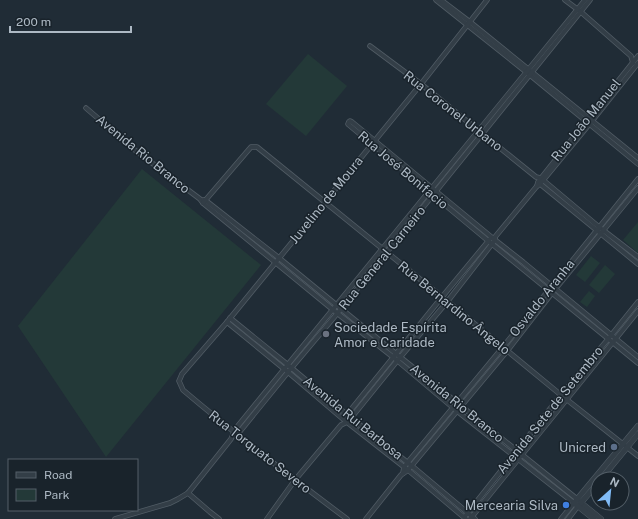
<svg xmlns="http://www.w3.org/2000/svg" width="638" height="519" font-family="'Public Sans',sans-serif">
<style>
.green{fill:#233938}
.lines{fill:none;stroke-linecap:round;stroke-linejoin:round}
.minor-casing{stroke:#515c65;stroke-width:5.5}
.tertiary-casing{stroke:#515c65;stroke-width:6}
.minor{stroke:#333e47;stroke-width:4}
.tertiary{stroke:#333e47;stroke-width:5}
.worship-dot{fill:#6b7280;stroke:#19232b;stroke-width:1.5}
.service-dot{fill:#5c6f8a;stroke:#19232b;stroke-width:1.5}
.shop-dot{fill:#3f7fe0;stroke:#19232b;stroke-width:1.5}
.labels{text-anchor:middle;dominant-baseline:central;stroke-width:3;stroke-linejoin:round;paint-order:stroke}
.street-label{font-size:13px;fill:#adb9c4;stroke:#19232b}
.poi-label{font-size:13px;fill:#adb9c4;stroke:#19232b;text-anchor:end}
</style>
<rect width="100%" height="100%" fill="#202c36"/>
<g class="green">
<path d="M 308,54 L 347,86 L 306,136 L 266,104 Z"/>
<path d="M 142,169 L 261,265 L 106,457 L 18,326 Z"/>
<path d="M 638,222 L 638,253 L 623,240 Z"/>
<path d="M 591,256 L 600,263 L 585,282 L 576,275 Z"/>
<path d="M 605,265 L 615,274 L 599,293 L 589,285 Z"/>
<path d="M 589,291 L 595,296 L 587,307 L 580,302 Z"/>
</g>
<g class="lines">
<g class="minor-casing">
<g id="minor">
<path d="M 436,0 L 530,75 L 638,164"/>
<path d="M 441,0 L 470,22 L 638,158"/>
<path d="M 565,0 L 581,12 L 631,56 L 633,63"/>
<path d="M 370,46 L 421,84 L 536,177 L 540,178 L 543,180 L 599,227 L 638,257"/>
<path d="M 86,108 L 136,151 L 200,199 L 203,203 L 337,313 L 393,357 L 457,411 L 574,503 L 561,519"/>
<path d="M 349,122 L 348,124 L 349,125 L 492,244 L 638,363"/>
<path d="M 349,122 L 350,121 L 352,122 L 495,240 L 523,262 L 638,357"/>
<path d="M 539,183 L 638,264"/>
<path d="M 537,186 L 538,182 L 638,56"/>
<path d="M 203,200 L 205,200 L 279,258 L 400,357 L 577,499"/>
<path d="M 203,203 L 251,147 L 257,147 L 442,297 L 561,395 L 638,456"/>
<path d="M 230,318 L 288,365 L 351,418 L 412,466 L 475,519"/>
<path d="M 227,322 L 288,372 L 343,419 L 408,470 L 466,519"/>
<path d="M 345,417 L 442,297 L 490,239"/>
<path d="M 235,436 L 237,435 L 288,372 L 341,309 L 590,0"/>
<path d="M 403,473 L 404,467 L 408,462 L 503,347 L 638,179"/>
<path d="M 188,493 L 210,512 L 219,519"/>
<path d="M 466,515 L 561,395 L 609,338 L 638,302"/>
<path d="M 115,519 L 170,503 L 178,499 L 188,493 L 231,439 L 234,432 L 237,427 L 585,0"/>
<path d="M 267,519 L 295,480 L 341,425 L 347,422 L 351,418 L 397,361 L 447,302 L 495,240 L 495,237 L 537,186 L 540,184 L 592,121 L 638,63"/>
<path d="M 347,519 C 291,477 236,435 183,390 L 179,381 L 182,374 L 227,322 L 421,84 L 487,0"/>
<path d="M 366,519 L 401,475 L 408,470 L 507,351 L 552,293 L 638,188"/>
<path d="M 470,519 L 638,311"/>
<path d="M 568,519 L 578,506"/>
</g>
</g>
<g class="tertiary-casing">
<g id="tertiary">
<path d="M 601,479 L 638,434"/>
<path d="M 580,502 L 601,519"/>
<path d="M 578,506 L 598,483"/>
<path d="M 594,519 L 574,503 L 638,426"/>
</g>
</g>
<use href="#minor" class="minor"/>
<use href="#tertiary" class="tertiary"/>
</g>
<circle class="worship-dot" cx="326" cy="334" r="4"/>
<circle class="service-dot" cx="614" cy="447" r="4"/>
<circle class="shop-dot" cx="566" cy="505" r="4"/>
<g class="labels">
<g class="street-label">
<text transform="translate(453 111) rotate(38)">Rua Coronel Urbano</text>
<text transform="translate(586 120) rotate(-51)">Rua João Manuel</text>
<text transform="translate(143 154) rotate(39)">Avenida Rio Branco</text>
<text transform="translate(403 170) rotate(40)">Rua José Bonifacio</text>
<text transform="translate(326 200) rotate(-51)">Juvelino de Moura</text>
<text transform="translate(382 258) rotate(-51)">Rua General Carneiro</text>
<text transform="translate(542 298) rotate(-51)">Osvaldo Aranha</text>
<text transform="translate(454 308) rotate(39)">Rua Bernardino Ângelo</text>
<text transform="translate(457 403) rotate(39)">Avenida Rio Branco</text>
<text transform="translate(550 410) rotate(-51)">Avenida Sete de Setembro</text>
<text transform="translate(353 418) rotate(39)">Avenida Rui Barbosa</text>
<text transform="translate(260 452) rotate(38)">Rua Torquato Severo</text>
</g>
<g class="poi-label">
<text x="334" y="327" text-anchor="start">Sociedade Espírita<tspan x="334" dy="15">Amor e Caridade</tspan></text>
<text x="606" y="447">Unicred</text>
<text x="558" y="505">Mercearia Silva</text>
</g>
</g>
<rect x="8" y="459" width="130" height="52" fill="#19232b" stroke="#545f68"/>
<rect x="16" y="472" width="20" height="6" fill="#333e47" stroke="#545f68"/>
<text x="44" y="479" font-size="12" fill="#adb9c4">Road</text>
<rect x="16" y="489" width="20" height="12" fill="#233938" stroke="#545f68"/>
<text x="44" y="499" font-size="12" fill="#adb9c4">Park</text>
<g transform="translate(610 491) rotate(27)"><circle r="19" fill="#19232b" stroke="#545f68"/>
<path d="M0-3L7 15L0 10L-7 15Z" fill="#80bbf6"/>
<text y="-6" font-size="11" font-weight="bold" text-anchor="middle" fill="#adb9c4">N</text>
</g>
<path d="M10 26v6h121v-6" fill="none" stroke="#adb9c4" stroke-width="2"/>
<text x="16" y="26" font-size="12" fill="#adb9c4" stroke="#19232b" stroke-width="3" paint-order="stroke">200 m</text>
</svg>
